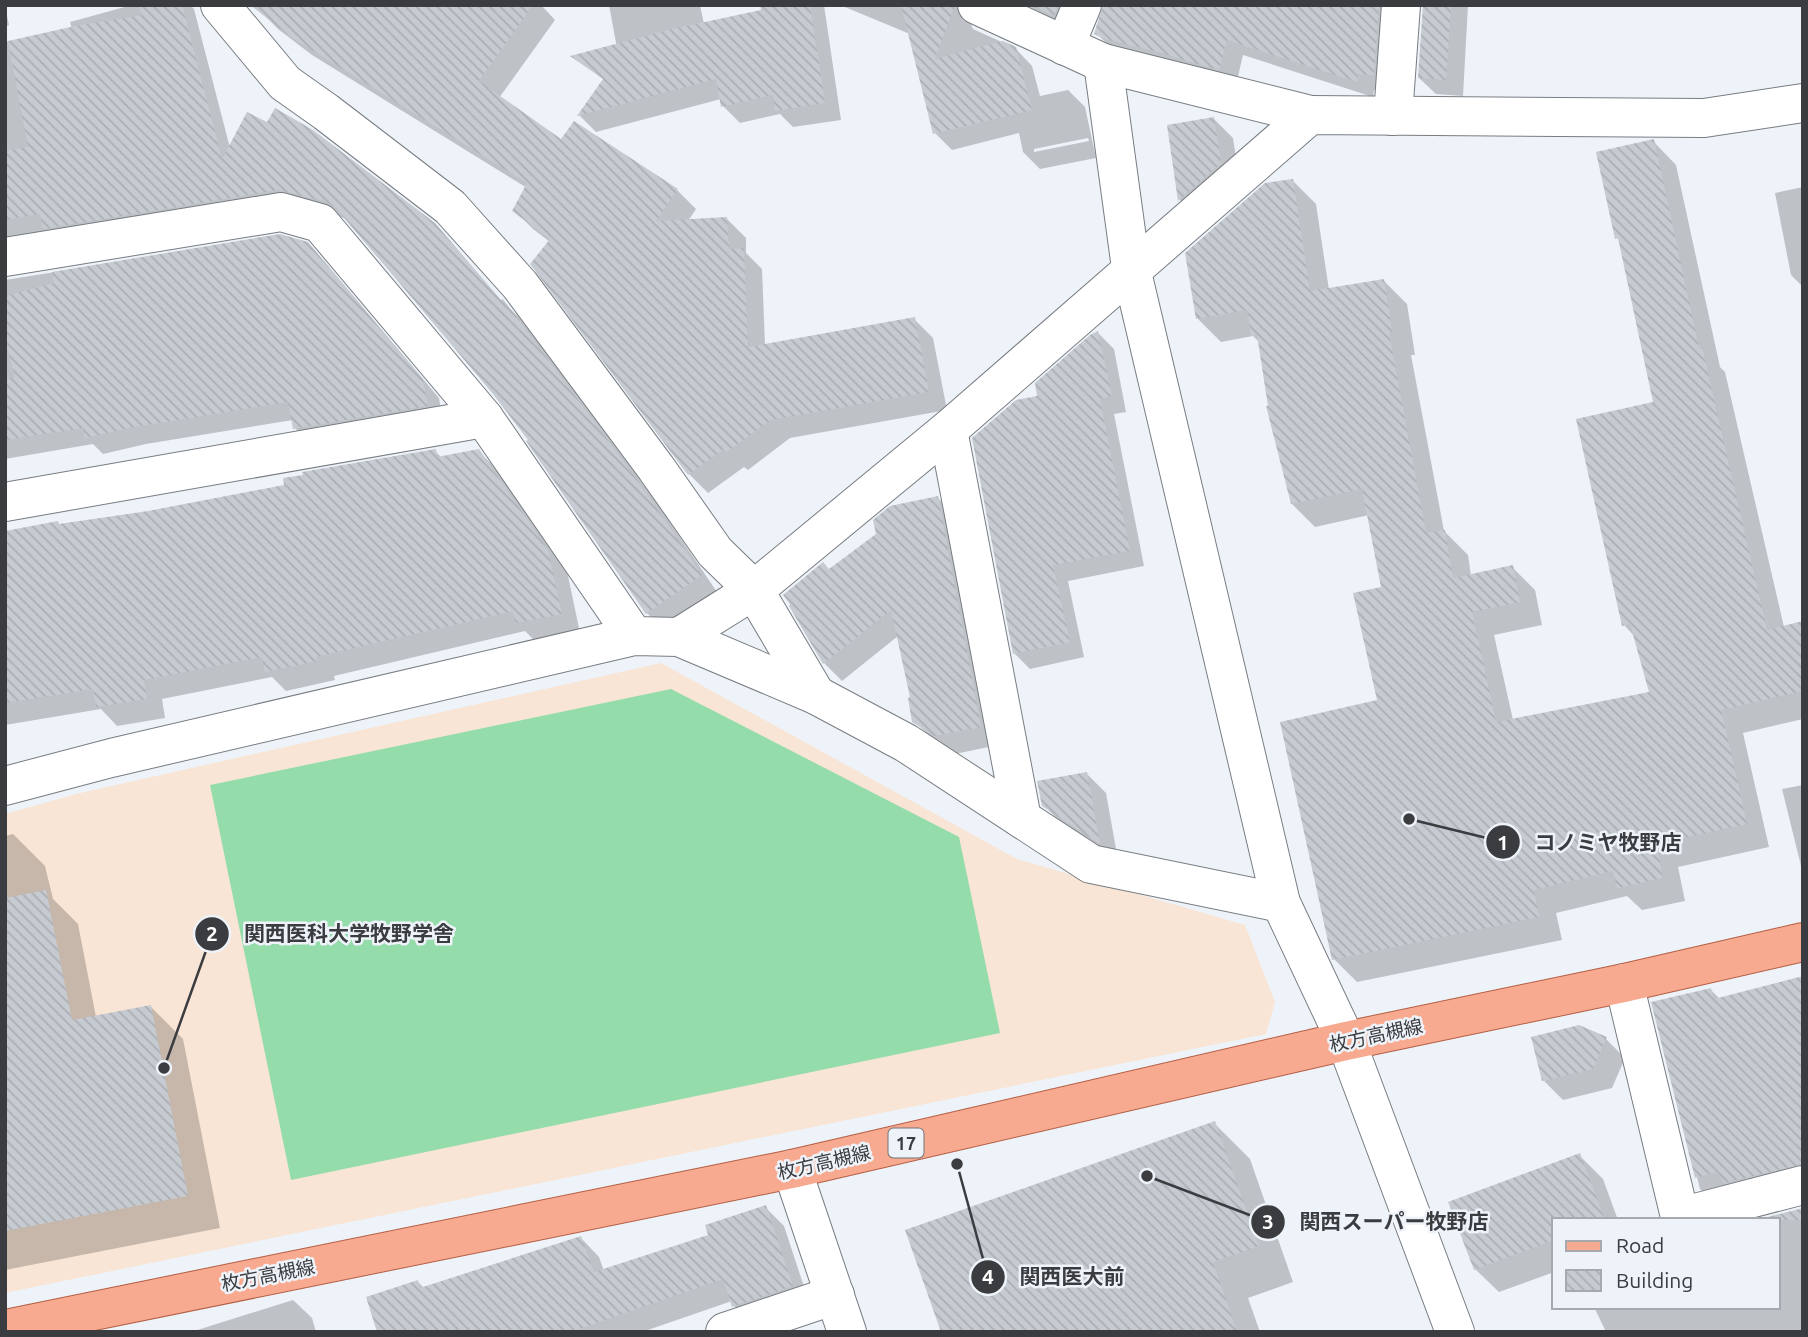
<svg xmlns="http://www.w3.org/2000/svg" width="1808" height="1337" font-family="Ubuntu,'Noto Sans JP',sans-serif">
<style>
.education{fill:#f8e5d5}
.pitch{fill:#94dcaa}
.shadow{fill:#0003;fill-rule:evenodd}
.building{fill:url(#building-back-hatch)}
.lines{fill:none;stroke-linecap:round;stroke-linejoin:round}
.street-casing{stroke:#787d82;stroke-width:40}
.primary-casing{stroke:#b35e44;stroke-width:40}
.street{stroke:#fff;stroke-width:38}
.primary{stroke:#f8aa90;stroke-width:38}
.labels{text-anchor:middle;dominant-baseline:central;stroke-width:5;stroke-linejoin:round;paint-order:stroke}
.shield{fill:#eef3f9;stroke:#707377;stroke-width:2}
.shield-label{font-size:18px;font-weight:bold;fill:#3a3c3f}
.street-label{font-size:19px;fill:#3a3c3f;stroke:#eef3f9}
.leader{fill:none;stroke:#3a3c3f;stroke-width:2.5}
.callout-dot{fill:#3a3c3f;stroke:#eef3f9;stroke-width:2.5}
.mark-label{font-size:21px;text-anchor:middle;font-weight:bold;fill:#fff}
.callout-label{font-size:21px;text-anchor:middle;font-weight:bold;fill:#3a3c3f;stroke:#eef3f9;stroke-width:5;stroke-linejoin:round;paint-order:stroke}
</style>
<defs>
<pattern id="building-back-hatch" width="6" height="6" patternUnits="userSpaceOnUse" patternTransform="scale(1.75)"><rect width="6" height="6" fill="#c6cbd1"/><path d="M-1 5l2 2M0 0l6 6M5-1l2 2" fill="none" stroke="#abafb4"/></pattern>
</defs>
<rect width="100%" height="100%" fill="#eef3f9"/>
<path class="education" d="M 661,663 L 1017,859 L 1245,925 L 1275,1002 L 1266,1034 L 5,1293 L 5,814 L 80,793 Z"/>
<path class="pitch" d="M 671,689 L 959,837 L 1000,1033 L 291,1180 L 210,785 Z"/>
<g class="shadow">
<path d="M 132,5 L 190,5 L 194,9 L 230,148 L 434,224 L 451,242 L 502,302 L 519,317 L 654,499 L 717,592 L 663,629 L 647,613 L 529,442 L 531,441 L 495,393 L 344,218 L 304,206 L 5,259 L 5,42 L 72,29 L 70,22 Z"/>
<path d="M 263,5 L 541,5 L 555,20 L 499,98 L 561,142 L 677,190 L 696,209 L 688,221 L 727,219 L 746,238 L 746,253 L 762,269 L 765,345 L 914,319 L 933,338 L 947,410 L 790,438 L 748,470 L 744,467 L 708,493 L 689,474 L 550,242 L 533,229 L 514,210 L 527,188 L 312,55 L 278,29 L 259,10 Z"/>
<path d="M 609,5 L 700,5 L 704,24 L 763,11 L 762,5 L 824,5 L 841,120 L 793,127 L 780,114 L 740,123 L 723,106 L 721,99 L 596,132 L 579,115 L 619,59 Z"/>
<path d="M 840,5 L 980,5 L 974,12 L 971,24 L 973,29 L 1015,48 L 1032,66 L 1040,96 L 1068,90 L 1085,107 L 1096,158 L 1040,169 L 1023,152 L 1019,133 L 952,150 L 935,133 L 910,34 ZM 1088,138 L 1089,141 L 1034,152 L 1034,149 Z"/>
<path d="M 1013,5 L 1085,5 L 1071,32 Z"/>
<path d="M 1105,5 L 1405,5 L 1390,92 L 1374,90 L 1373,97 L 1243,55 L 1236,85 L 1113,50 L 1096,33 Z"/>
<path d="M 1424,5 L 1468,5 L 1463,96 L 1436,94 L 1419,78 Z"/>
<path d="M 5,6 L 9,25 L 5,27 Z"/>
<path d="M 1214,119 L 1233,138 L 1240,183 L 1198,219 L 1180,200 L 1169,127 Z"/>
<path d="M 1653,141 L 1676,165 L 1720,367 L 1725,372 L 1784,627 L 1803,623 L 1803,719 L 1743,733 L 1769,847 L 1678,867 L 1685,901 L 1642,910 L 1627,896 L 1556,913 L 1562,940 L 1357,982 L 1334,959 L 1379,702 L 1383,589 L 1369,515 L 1315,527 L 1292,504 L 1260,343 L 1253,336 L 1221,342 L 1197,318 L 1293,181 L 1316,204 L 1329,290 L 1384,281 L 1407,304 L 1415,355 L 1411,355 L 1444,531 L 1468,555 L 1471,576 L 1512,567 L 1535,590 L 1542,625 L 1494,635 L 1513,720 L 1651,694 L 1636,638 L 1624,625 L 1655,404 L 1621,242 L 1617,238 Z"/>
<path d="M 1803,187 L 1803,287 L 1791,275 L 1775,193 Z"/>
<path d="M 280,236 L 324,261 L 439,398 L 443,421 L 311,445 L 295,428 L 293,420 L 146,444 L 103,454 L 93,444 L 5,459 L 5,280 Z"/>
<path d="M 1098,333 L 1114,349 L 1126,412 L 1114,414 L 1144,566 L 1068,581 L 1084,657 L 1030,669 L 1014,653 L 1039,398 Z"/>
<path d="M 435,451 L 442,458 L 478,451 L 498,470 L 567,571 L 580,633 L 536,642 L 525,631 L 334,676 L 335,680 L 286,691 L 272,677 L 162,699 L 165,718 L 117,726 L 101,709 L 5,725 L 5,533 L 58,523 L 61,526 L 148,512 L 286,487 Z"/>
<path d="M 938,498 L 956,516 L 998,745 L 955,754 L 933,739 L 914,721 L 912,699 L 898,636 L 842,681 L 824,663 L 829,571 Z"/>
<path d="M 1087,774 L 1106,793 L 1118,860 L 1063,824 L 1043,805 Z"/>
<path d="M 1803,785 L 1803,874 L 1782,789 Z"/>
<path d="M 13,834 L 45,866 L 53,899 L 78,924 L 96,1017 L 150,1006 L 183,1039 L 220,1228 L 5,1270 L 5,836 Z"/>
<path d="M 1803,978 L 1803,1191 L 1723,1212 L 1700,1189 L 1653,1003 L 1711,990 L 1720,999 Z"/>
<path d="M 1606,1039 L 1625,1058 L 1612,1088 L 1563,1100 L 1544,1081 Z"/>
<path d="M 1214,1123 L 1250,1159 L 1293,1282 L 1248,1298 L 1260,1332 L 943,1332 Z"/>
<path d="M 1579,1155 L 1603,1179 L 1618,1220 L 1554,1220 L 1554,1272 L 1499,1292 L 1475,1269 Z"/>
<path d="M 765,1207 L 784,1226 L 810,1305 L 752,1324 L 734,1306 L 732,1301 L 642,1332 L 379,1332 L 418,1282 L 424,1288 L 581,1238 L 599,1257 L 604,1271 L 710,1236 Z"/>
<path d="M 1803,1208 L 1803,1332 L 1606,1332 L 1594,1307 L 1778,1307 L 1778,1220 Z"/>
<path d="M 293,1300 L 312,1318 L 316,1332 L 191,1332 Z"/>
</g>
<g class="building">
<path d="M 139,5 L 182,5 L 222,159 L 247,112 L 267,122 L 275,108 L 313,130 L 435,223 L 501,300 L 503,299 L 638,481 L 702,575 L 646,614 L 526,441 L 528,440 L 493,394 L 337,209 L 327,202 L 278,190 L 43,229 L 40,214 L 5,220 L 5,151 L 28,147 L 8,41 L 75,26 L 142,15 Z"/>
<path d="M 250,5 L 533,5 L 479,81 L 561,139 L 574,121 L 678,189 L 656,221 L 727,217 L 729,249 L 744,248 L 748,347 L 915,317 L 929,392 L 771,420 L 727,452 L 724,449 L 688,475 L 530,264 L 550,239 L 512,211 L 527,183 L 291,37 Z"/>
<path d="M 760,5 L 810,5 L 825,103 L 775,111 L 773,95 L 721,107 L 716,79 L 577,116 L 603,79 L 570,56 L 672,29 L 761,10 Z"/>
<path d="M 901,5 L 955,5 L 935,59 L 1003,41 L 1016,47 L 1032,110 L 933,134 Z"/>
<path d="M 1030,5 L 1058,5 L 1054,16 Z"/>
<path d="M 1103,5 L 1379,5 L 1374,75 L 1358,74 L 1357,82 L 1227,40 L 1219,70 L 1194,63 L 1162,53 L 1105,39 L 1094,34 Z"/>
<path d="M 1423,5 L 1451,5 L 1446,80 L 1418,78 Z"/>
<path d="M 1214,117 L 1221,163 L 1178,201 L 1167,125 Z"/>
<path d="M 1654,139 L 1699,348 L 1702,347 L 1767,630 L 1803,621 L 1803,691 L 1721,710 L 1747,824 L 1656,844 L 1663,878 L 1617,888 L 1613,871 L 1534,890 L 1539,917 L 1332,960 L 1280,722 L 1377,700 L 1353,593 L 1381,587 L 1362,489 L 1291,504 L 1266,406 L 1268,406 L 1257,335 L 1251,336 L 1247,310 L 1196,319 L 1185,253 L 1265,183 L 1293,179 L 1310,291 L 1384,279 L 1392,332 L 1389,333 L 1426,533 L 1445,530 L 1453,578 L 1513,565 L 1520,602 L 1472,612 L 1496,722 L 1649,692 L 1630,624 L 1622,626 L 1576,419 L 1653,402 L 1618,238 L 1615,239 L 1596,152 Z"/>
<path d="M 280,234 L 308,242 L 423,380 L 428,406 L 293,429 L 288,402 L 129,428 L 85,438 L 83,428 L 5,440 L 5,379 L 15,377 L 5,340 L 5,296 L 54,283 L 52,272 Z"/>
<path d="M 1098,331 L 1112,396 L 1100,399 L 1130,551 L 1053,565 L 1070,642 L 1013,654 L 972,438 L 1016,400 L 1037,396 L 1035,383 L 1090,335 Z"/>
<path d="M 436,449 L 437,457 L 479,449 L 548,550 L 562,614 L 515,623 L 513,611 L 316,657 L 317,661 L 265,672 L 262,657 L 144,680 L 147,699 L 96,707 L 93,689 L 5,703 L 5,531 L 58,521 L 59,524 L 148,511 L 284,485 L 283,478 L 303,475 L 302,472 Z"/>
<path d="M 938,496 L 981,727 L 935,736 L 912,722 L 908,698 L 910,697 L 891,610 L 823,664 L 789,606 L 790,604 L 783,595 L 823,562 L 829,569 L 876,534 L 873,520 L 890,506 Z"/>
<path d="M 1087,772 L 1100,844 L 1042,806 L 1037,781 Z"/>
<path d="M 46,890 L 72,1020 L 151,1005 L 188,1196 L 5,1231 L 5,898 Z"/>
<path d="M 1803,976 L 1803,1164 L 1724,1183 L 1718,1172 L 1695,1178 L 1651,1002 L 1711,988 L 1714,999 Z"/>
<path d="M 1579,1025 L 1607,1037 L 1593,1069 L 1542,1081 L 1531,1037 Z"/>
<path d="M 1215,1121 L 1259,1246 L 1213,1262 L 1237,1332 L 941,1332 L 905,1230 Z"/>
<path d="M 1580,1153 L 1605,1220 L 1554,1220 L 1554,1240 L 1474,1270 L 1448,1202 Z"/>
<path d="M 766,1205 L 793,1286 L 732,1307 L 723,1279 L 571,1332 L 377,1332 L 366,1297 L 418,1280 L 420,1288 L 581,1236 L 594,1272 L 708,1235 L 705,1225 Z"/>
<path d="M 1803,1208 L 1803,1220 L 1756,1220 Z"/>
</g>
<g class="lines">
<g class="street-casing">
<g id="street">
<path d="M 220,5 L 285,83 L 326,112 L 450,207 L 520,285 L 656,468 L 715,552 L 754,590 L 816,695"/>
<path d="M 977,5 L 1103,63 L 1131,268 L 1281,903 L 1346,1041 L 1455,1332"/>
<path d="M 1065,46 L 1082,5"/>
<path d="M 1103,63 L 1310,115"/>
<path d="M 1393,116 L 1401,5"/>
<path d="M 5,257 L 281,212 L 320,223 L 484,418 L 634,636"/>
<path d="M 948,430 L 1022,819"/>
<path d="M 5,502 L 484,418"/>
<path d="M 679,637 L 754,590 L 948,430 L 1310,115 L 1704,118 L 1803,103"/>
<path d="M 5,786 L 111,758 L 634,636 L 679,637 L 816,695 L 906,743 L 1091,864 L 1281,903"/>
<path d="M 1624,983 L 1680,1217 L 1803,1185"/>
<path d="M 792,1169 L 847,1332"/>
<path d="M 725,1332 L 835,1295"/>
</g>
</g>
<g class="primary-casing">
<path id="primary" d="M 5,1329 L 792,1169 L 1346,1041 L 1624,983 L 1803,942"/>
</g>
<use href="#street" class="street"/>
<use href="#primary" class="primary"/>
</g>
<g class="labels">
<rect class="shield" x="888.5" y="1128.5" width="35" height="29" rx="5"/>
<g class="shield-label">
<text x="906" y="1143">17</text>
</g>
<g class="street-label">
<text transform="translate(1376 1035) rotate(-12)">枚方高槻線</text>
<text transform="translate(824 1162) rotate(-13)">枚方高槻線</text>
<text transform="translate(268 1275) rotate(-11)">枚方高槻線</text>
</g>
</g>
<path class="leader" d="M1409 819L1503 842M164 1068L212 934M1147 1176L1268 1222M957 1164L988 1277"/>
<g class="callout-dot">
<circle cx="1409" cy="819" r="7"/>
<circle cx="164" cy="1068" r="7"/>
<circle cx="1147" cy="1176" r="7"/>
<circle cx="957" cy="1164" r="7"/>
<circle cx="1503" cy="842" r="18"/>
<circle cx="212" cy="934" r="18"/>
<circle cx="1268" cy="1222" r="18"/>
<circle cx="988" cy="1277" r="18"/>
</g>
<g class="mark-label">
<text x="1503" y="850">1</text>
<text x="212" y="941">2</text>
<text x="1268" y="1229">3</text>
<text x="988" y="1284">4</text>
</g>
<g class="callout-label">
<text x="1608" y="850">コノミヤ牧野店</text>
<text x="349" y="941">関西医科大学牧野学舎</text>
<text x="1394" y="1229">関西スーパー牧野店</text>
<text x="1072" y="1284">関西医大前</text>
</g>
<rect width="1808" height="1337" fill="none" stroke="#3a3c3f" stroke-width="14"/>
<rect x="1552" y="1218" width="228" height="91" fill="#eef3f9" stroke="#a6aaaf" stroke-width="2"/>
<rect x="1566" y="1241" width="35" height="10" fill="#f8aa90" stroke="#a6aaaf" stroke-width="2"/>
<text x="1616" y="1253" font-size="21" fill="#3a3c3f">Road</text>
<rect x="1566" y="1270" width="35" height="21" fill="url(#building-back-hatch)" stroke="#a6aaaf" stroke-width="2"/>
<text x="1616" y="1288" font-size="21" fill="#3a3c3f">Building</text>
</svg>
